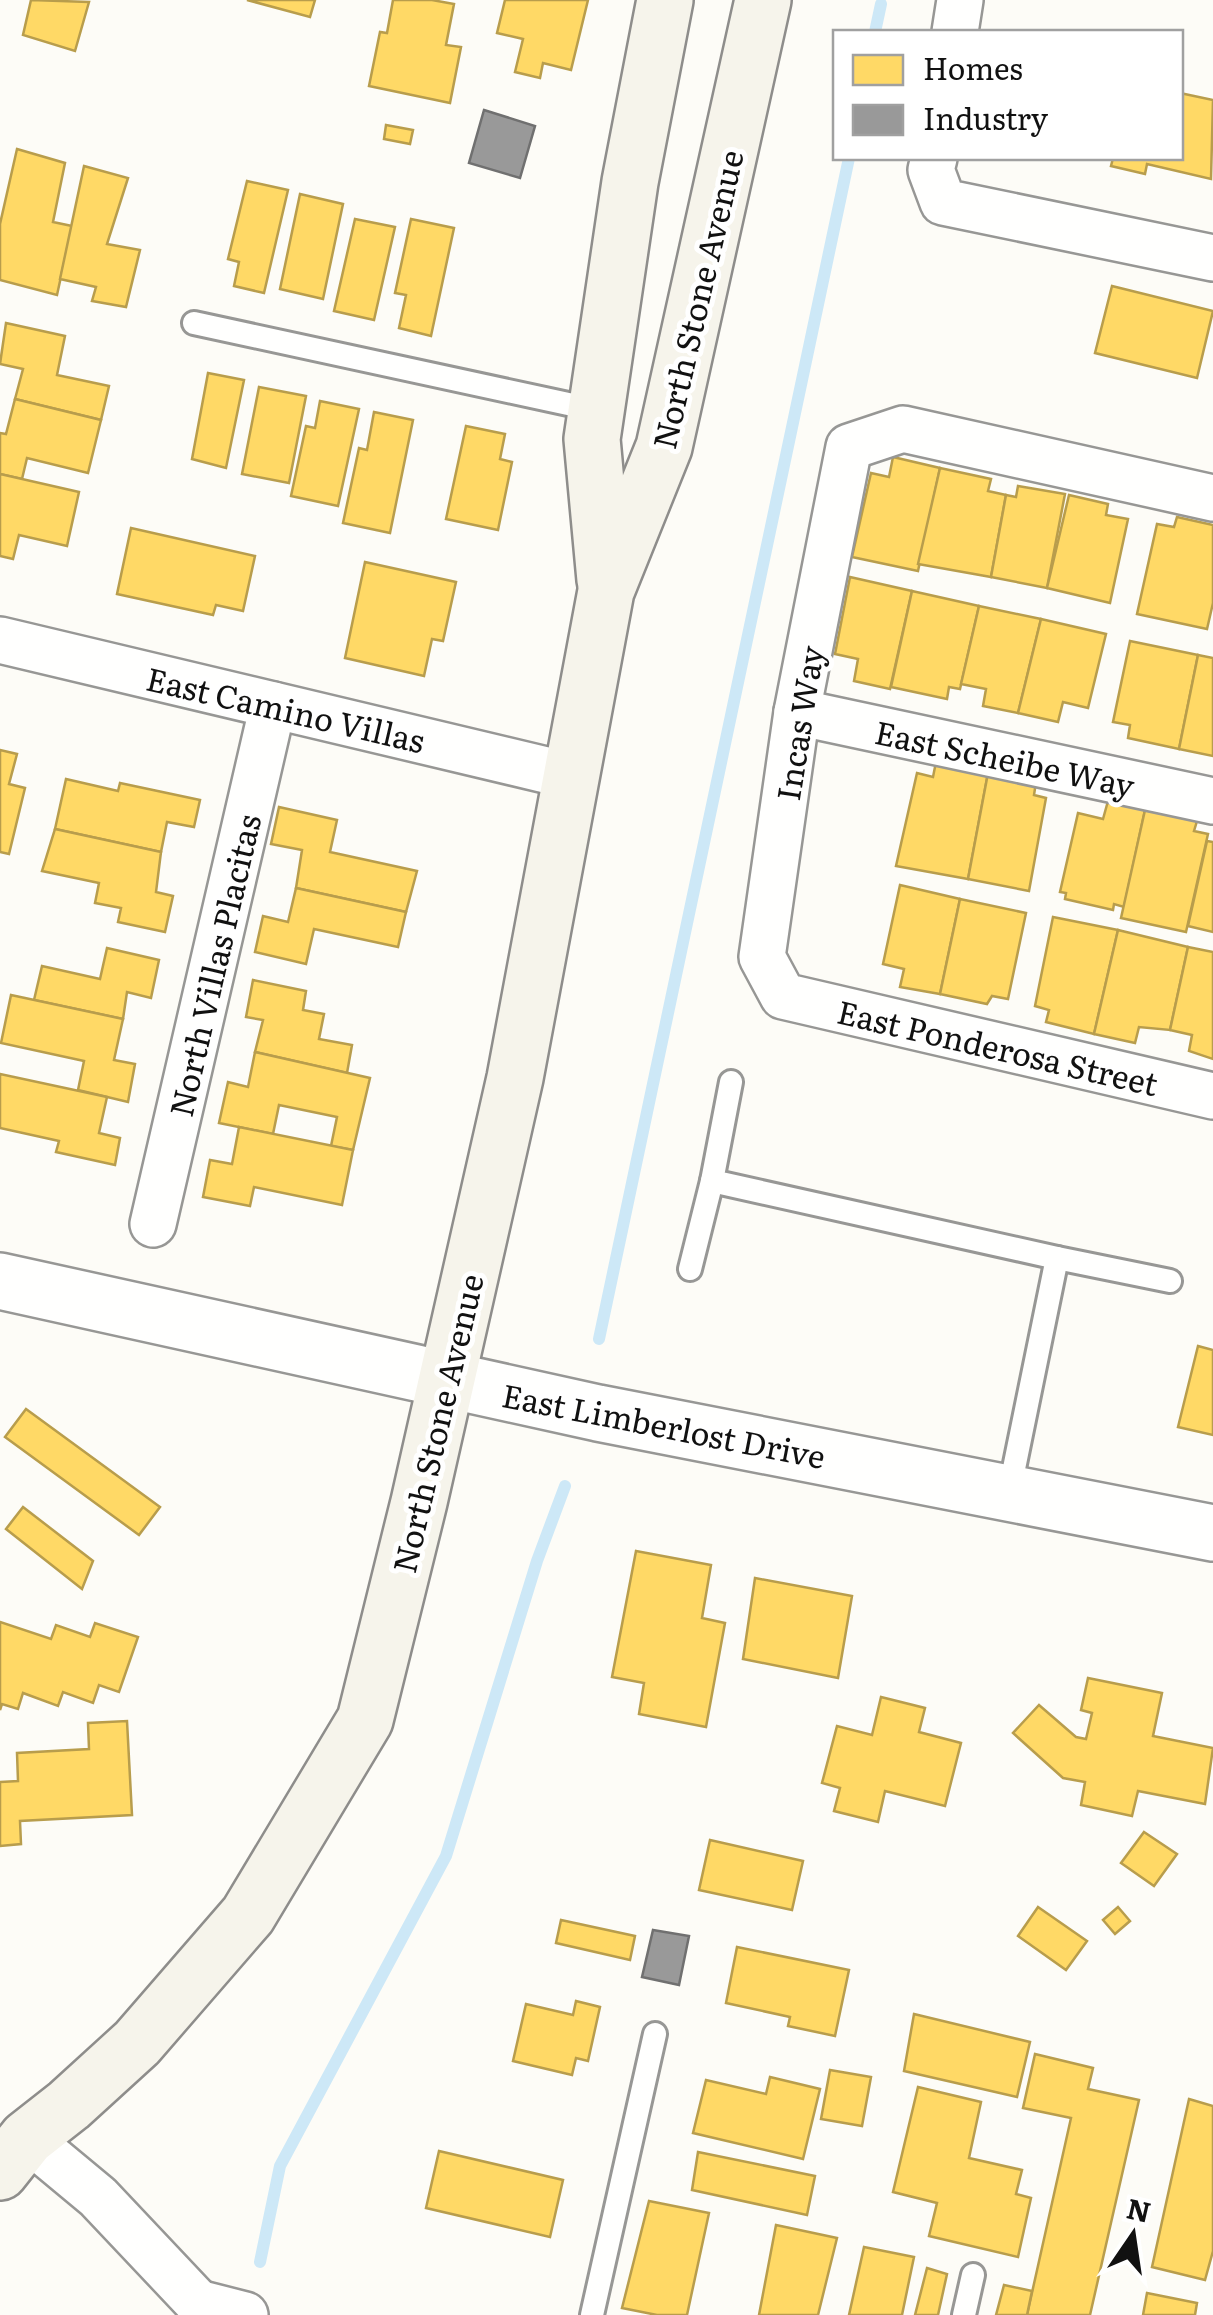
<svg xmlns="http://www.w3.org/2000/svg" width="1213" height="2315" viewBox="0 0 1213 2315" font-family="Literata,serif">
<rect width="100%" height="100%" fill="#fdfcf7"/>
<g fill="#ffd966" stroke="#b89d4c" stroke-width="2.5">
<path d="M31,0l58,2 -14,49 -52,-16z"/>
<path d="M247,0h68l-5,17z"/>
<path d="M393,0h39l22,4 -8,41 15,2 -11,56 -81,-17 11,-54 7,1z"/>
<path d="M505,0h83l-17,70 -28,-7 -3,15 -25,-6 8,-33 -26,-6z"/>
<path d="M1180,93l33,7 -2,79 -64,-15 -2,10 -34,-8 2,-8h67z"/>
<path d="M386,125l27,5 -3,14 -26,-5z"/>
<path d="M17,149l48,14 -12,59 19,4 -15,69 -57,-15v-56z"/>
<path d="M84,166l44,12 -21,66 33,6 -14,57 -34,-6 4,-14 -36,-8z"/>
<path d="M247,181l41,9 -24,103 -30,-7 5,-24 -11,-3z"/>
<path d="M300,194l43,10 -20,95 -43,-10z"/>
<path d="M355,219l40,8 -21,93 -40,-9z"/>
<path d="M411,219l43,9 -23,108 -32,-8 7,-33 -11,-2z"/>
<path d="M1112,286l101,25 -16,67 -102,-25z"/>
<path d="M6,323l59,13 -8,39 52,11 -8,34 -86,-21 8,-30 -23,-5z"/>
<path d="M208,373l36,7 -18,88 -34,-9z"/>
<path d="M259,387l47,9 -17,87 -47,-9z"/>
<path d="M15,399l86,21 -13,53 -61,-15 -5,21 -22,-5v-41l6,1z"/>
<path d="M320,401l39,8 -21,97 -47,-10 15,-70 9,2z"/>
<path d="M374,412l39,8 -23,113 -47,-10 16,-75 8,2z"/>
<path d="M466,426l39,8 -5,25 12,3 -14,68 -52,-11z"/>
<path d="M893,457l47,11 -22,103 -66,-14 19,-84 18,4z"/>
<path d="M940,468l51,11 -3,12 18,4 -15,82 -73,-13z"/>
<path d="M0,474l79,18 -12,54 -48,-11 -6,24 -13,-3z"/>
<path d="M1018,486l47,8 -18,94 -56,-11 15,-82 10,2z"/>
<path d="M1069,495l39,9 -2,11 22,4 -18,84 -63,-15z"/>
<path d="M1177,517l36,8v78l-6,26 -70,-15 20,-90 17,3z"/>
<path d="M131,528l124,28 -12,55 -27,-6 -3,10 -96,-21z"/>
<path d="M365,562l91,20 -13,59 -11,-2 -8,37 -79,-18z"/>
<path d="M850,577l62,14 -22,98 -36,-8 4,-22 -23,-5z"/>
<path d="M912,591l67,15 -19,83 -11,-2 -2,12 -56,-12z"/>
<path d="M979,606l62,13 -23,94 -35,-7 3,-17 -25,-5z"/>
<path d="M1041,619l65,15 -18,74 -25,-6 -5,20 -40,-9z"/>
<path d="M1130,641l68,14 -19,94 -51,-11 2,-13 -17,-3z"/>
<path d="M1198,655l15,3v98l-34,-7z"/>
<path d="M0,750l17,4 -8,30 16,4 -16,66 -9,-2z"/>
<path d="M936,762l52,11 -20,106 -72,-13 21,-93 16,4z"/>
<path d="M988,773l48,9 -2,13 12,3 -17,93 -61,-12z"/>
<path d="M66,779l52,12 2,-8 80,17 -6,27 -27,-5 -6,30 -106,-23z"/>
<path d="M1108,801l37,9 -21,97 -10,-3 -1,6 -48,-11 1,-6 -6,-1 18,-79 25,6z"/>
<path d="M279,807l58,13 -7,32 87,19 -11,41 -110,-24 6,-38 -31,-6z"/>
<path d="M1145,810l52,11 -3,10 14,3 -22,98 -65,-14z"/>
<path d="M55,829l106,23 -5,40 17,4 -8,36 -47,-10 3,-14 -26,-5 4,-20 -57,-12z"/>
<path d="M1207,841l6,1v90l-25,-6z"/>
<path d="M900,885l60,14 -20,95 -40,-7 4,-18 -21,-5z"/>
<path d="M296,888l110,24 -8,35 -84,-18 -8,35 -51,-12 8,-36 25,6z"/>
<path d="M960,899l66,14 -18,86 -16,-3 -5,8 -47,-10z"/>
<path d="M1053,917l65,13 -24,104 -48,-12 3,-12 -14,-4z"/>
<path d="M1118,930l70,17 -18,83 -31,-3 -4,16 -41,-9z"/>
<path d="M1188,947l25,5v107l-24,-8 3,-16 -22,-5z"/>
<path d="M107,948l52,12 -8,38 -24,-6 -4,27 -89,-19 8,-34 58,13z"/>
<path d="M253,980l53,11 -3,19 21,4 -5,25 33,6 -5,28 -92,-21 8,-32 -17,-3z"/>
<path d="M11,995l112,24 -9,41 21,4 -7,38 -50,-12 6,-29 -83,-18z"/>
<path d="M255,1052l115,26 -17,72 -22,-4 6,-29 -58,-12 -6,29 -54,-11 9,-41 20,5z"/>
<path d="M0,1074l107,23 -8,36 21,5 -5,27 -59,-13 3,-11 -59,-13z"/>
<path d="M239,1127l114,23 -11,55 -88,-18 -4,19 -47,-9 7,-37 22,4z"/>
<path d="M1198,1346l15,4v85l-35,-8z"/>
<path d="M26,1409l134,98 -21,28 -134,-98z"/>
<path d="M23,1507l70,54 -11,28 -76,-60z"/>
<path d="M636,1551l75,14 -9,53 23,5 -19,104 -67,-13 5,-31 -32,-6z"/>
<path d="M755,1578l97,18 -14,82 -95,-19z"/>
<path d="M0,1622l51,17 5,-14 34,12 5,-14 43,14 -19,55 -20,-7 -6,18 -30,-11 -5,14 -35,-13 -5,16 -16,-5 -2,6z"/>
<path d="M1088,1678l74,15 -9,43 60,12 -8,56 -67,-13 -6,25 -51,-11 4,-23 -22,-4 -50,-45 26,-28 37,32 10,2 6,-26 -11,-3z"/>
<path d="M881,1697l44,11 -6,24 42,11 -16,63 -60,-15 -7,31 -44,-11 6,-23 -18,-5 15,-57 35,9z"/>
<path d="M127,1721l5,94 -112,6 1,23 -21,2v-64l18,-1 -1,-28 72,-4 -1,-26z"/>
<path d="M1144,1832l33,22 -23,32 -33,-23z"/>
<path d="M710,1840l93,21 -11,49 -93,-20z"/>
<path d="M1038,1907l49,34 -21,29 -48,-34z"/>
<path d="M1118,1907l12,14 -15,13 -12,-14z"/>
<path d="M561,1920l74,16 -5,24 -74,-17z"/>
<path d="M737,1947l112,23 -14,66 -47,-10 2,-9 -64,-14z"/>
<path d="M576,2001l24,6 -12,54 -12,-3 -4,17 -59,-14 13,-57 47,11z"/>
<path d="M914,2014l116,28 -13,55 -113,-26z"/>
<path d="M1035,2054l58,14 -5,21 51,11 -49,215h-63l44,-197 -48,-10z"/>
<path d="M830,2070l41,7 -9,49 -41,-7z"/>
<path d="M770,2077l50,12 -17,70 -110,-26 13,-53 60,14z"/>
<path d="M918,2087l63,15 -12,56 53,12 -6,24 15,4 -13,59 -89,-21 8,-33 -44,-11z"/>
<path d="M1189,2099l24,7v145l-8,29 -53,-13z"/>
<path d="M439,2151l124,29 -13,57 -124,-29z"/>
<path d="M698,2152l117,24 -8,39 -115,-25z"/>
<path d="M649,2201l60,12 -22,102h-30l-35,-7z"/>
<path d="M776,2225l61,13 -19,77h-59z"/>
<path d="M864,2247l50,10 -12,58h-53z"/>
<path d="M927,2268l20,6 -9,41h-23z"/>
<path d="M1004,2285l28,6 -5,24h-31z"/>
<path d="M1147,2293l50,10 -2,12h-52z"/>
</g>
<g fill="#999" stroke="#707070" stroke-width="2.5">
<path d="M484,110l51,16 -15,52 -51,-15z"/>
<path d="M653,1930l36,6 -10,49 -37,-8z"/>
</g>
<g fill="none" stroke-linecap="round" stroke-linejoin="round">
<g stroke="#cde8f7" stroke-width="12">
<path d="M875,32l6,-28"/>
<path d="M599,1339l250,-1181"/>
<path d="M260,2262l20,-96 166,-310 91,-295 28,-75"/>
</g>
<g stroke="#979795" stroke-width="28">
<g id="service">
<path d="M194,323l402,87"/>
<path d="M731,1082l-19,99 345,77 -48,235"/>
<path d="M1057,1258l113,23"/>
<path d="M690,1269l22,-88"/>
<path d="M592,2315l63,-281"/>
<path d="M964,2315l9,-40"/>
</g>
</g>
<g stroke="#979795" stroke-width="50">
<g id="minor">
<path d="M955,32l5,-32"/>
<path d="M934,158l-3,12 12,32 270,56"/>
<path d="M1213,498l-310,-69 -54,18 -52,265 -35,245 21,39 430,100"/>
<path d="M0,640l571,136"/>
<path d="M797,712l416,89"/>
<path d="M153,1224l120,-519"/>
<path d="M27,2138l71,59 100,106"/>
<path d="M198,2303l47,12"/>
</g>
</g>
<g stroke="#979795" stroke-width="60">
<path id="tertiary" d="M0,1281l598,132 615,120"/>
</g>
<g stroke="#8e8d8b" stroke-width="60">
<g id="secondary">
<path d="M605,580l-13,-141 38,-257 35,-182"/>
<path d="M0,2172l27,-34 42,-33 68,-62 111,-128 117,-195 54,-218 96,-424 91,-487 58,-144 99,-447"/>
</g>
</g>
<use href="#service" stroke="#fffffe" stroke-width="22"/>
<use href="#minor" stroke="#fffffe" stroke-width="45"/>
<use href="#tertiary" stroke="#fffffe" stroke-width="55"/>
<use href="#secondary" stroke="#f6f4eb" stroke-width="55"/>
</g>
<g text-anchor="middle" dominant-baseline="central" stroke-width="10" stroke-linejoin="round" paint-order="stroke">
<g font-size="32" fill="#111" stroke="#fff">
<text transform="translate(696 299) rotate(-77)">North Stone Avenue</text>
<text transform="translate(286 708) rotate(13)">East Camino Villas</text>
<text transform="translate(798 723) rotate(-81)">Incas Way</text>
<text transform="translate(1005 757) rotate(12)">East Scheibe Way</text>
<text transform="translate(213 965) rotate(-77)">North Villas Placitas</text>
<text transform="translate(998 1046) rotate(13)">East Ponderosa Street</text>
<text transform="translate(436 1423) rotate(-77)">North Stone Avenue</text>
<text transform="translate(664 1424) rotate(11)">East Limberlost Drive</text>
</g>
</g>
<rect x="833" y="30" width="350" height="130" fill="#ffffff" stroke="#a0a0a0" stroke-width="2.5"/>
<rect x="853" y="55" width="50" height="30" fill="#ffd966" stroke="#a0a0a0" stroke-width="2.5"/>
<text x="923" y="80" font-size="30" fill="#111111">Homes</text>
<rect x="853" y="105" width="50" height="30" fill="#999999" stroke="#a0a0a0" stroke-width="2.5"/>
<text x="923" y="130" font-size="30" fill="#111111">Industry</text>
<g transform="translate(1133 2235) rotate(13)" stroke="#ffffff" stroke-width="8" paint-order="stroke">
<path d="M0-8L18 38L0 25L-18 38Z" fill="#111111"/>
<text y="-15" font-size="28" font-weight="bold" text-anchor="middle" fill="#111111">N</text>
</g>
</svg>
